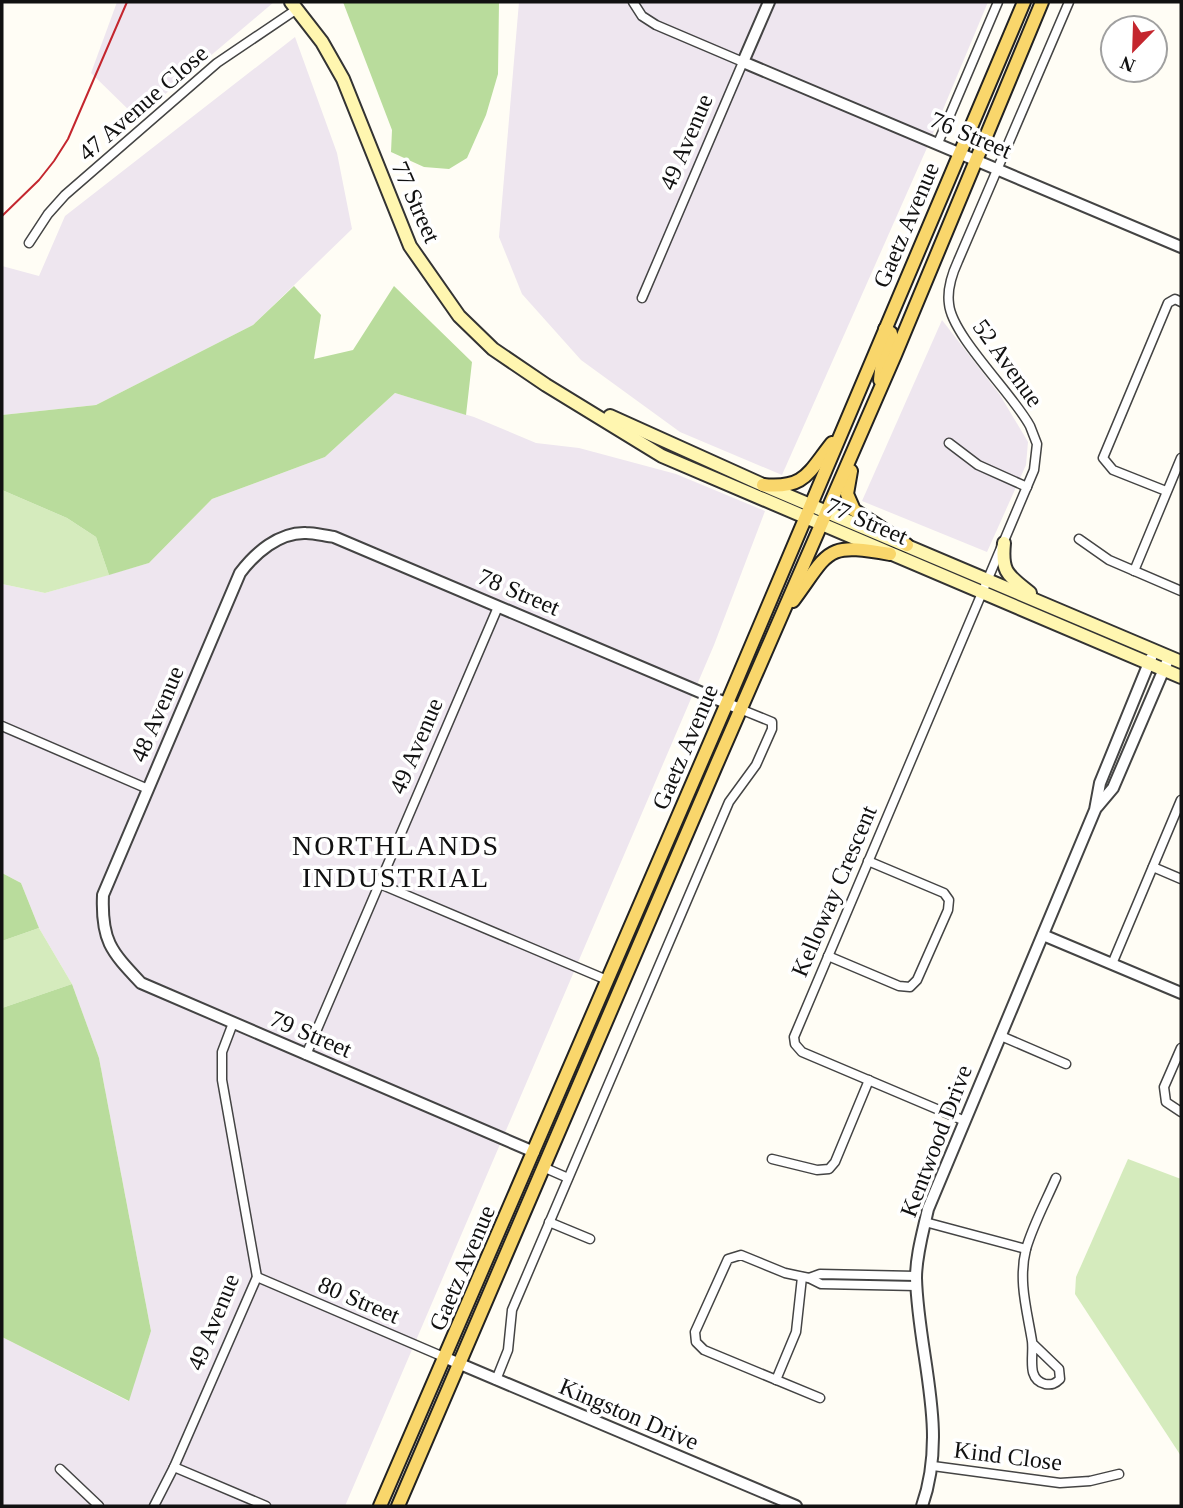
<svg xmlns="http://www.w3.org/2000/svg" width="1183" height="1508" viewBox="0 0 1183 1508" font-family="'Times New Roman',serif">
<rect width="100%" height="100%" fill="#fffdf5"/>
<g fill="#eee6ef">
<path d="M117,2h157l-137,116 -46,-45z"/>
<path d="M519,2h469l-62,148 -144,325 -102,-43 -99,-72 -59,-66 -23,-57z"/>
<path d="M295,37l42,116 15,76 -99,96 -157,80 -94,10v-149l37,10 26,-60z"/>
<path d="M942,320l58,75 28,47 -2,23 -39,87 -125,-51z"/>
<path d="M395,393l79,24 62,26 43,5 97,26 89,37 -51,134 -369,861h-343v-169l126,64 23,-70 -52,-273 -27,-74 -33,-56 -18,-45 -19,-10v-289l43,9 104,-30 63,-64 113,-42z"/>
</g>
<g fill="#d5ebbd">
<path d="M2,490l65,28 29,19 13,38 -64,18 -43,-9z"/>
<path d="M39,928l33,56 -70,24v-67z"/>
<path d="M1128,1159l53,20v277l-106,-162 1,-17z"/>
</g>
<g fill="#b9dc9c">
<path d="M343,2h156l-1,72 -12,41 -19,43 -18,11 -25,-2 -33,-15 1,-22z"/>
<path d="M294,286l27,29 -7,44 39,-9 41,-64 78,76 -6,53 -71,-22 -70,64 -113,42 -63,64 -40,12 -13,-38 -29,-19 -65,-28v-75l94,-10 157,-80z"/>
<path d="M2,873l19,10 18,45 -37,13z"/>
<path d="M72,984l27,74 52,273 -22,70 -127,-64v-329z"/>
</g>
<g fill="none" stroke-linecap="round" stroke-linejoin="round">
<g stroke="#444" stroke-width="11">
<g id="minor">
<path d="M633,2l9,14 14,9 87,37 -101,236"/>
<path d="M938,143l60,-141"/>
<path d="M29,243l19,-29 17,-19 152,-132 80,-54"/>
<path d="M949,443l29,22 49,22"/>
<path d="M1166,491l-53,-21 -10,-12 65,-155 7,-4 6,3"/>
<path d="M1079,539l30,21 72,31"/>
<path d="M1134,571l47,-113"/>
<path d="M2,726l146,63"/>
<path d="M1153,867l28,12"/>
<path d="M380,884l227,96"/>
<path d="M828,956l71,30 11,1 7,-7 31,-70 1,-10 -5,-7 -76,-32"/>
<path d="M1112,964l69,-164"/>
<path d="M1001,1036l65,28"/>
<path d="M1181,1048l-17,39 2,15 15,10"/>
<path d="M306,1055l192,-448"/>
<path d="M965,1121l-163,-69 -7,-8 -1,-7 240,-567 3,-26 -7,-18c-17,-32 -78,-90 -81,-122 -2,-14 3,-30 9,-43l111,-259"/>
<path d="M772,1159l45,11 12,-1 6,-7 34,-82"/>
<path d="M543,1167l25,11"/>
<path d="M549,1222l41,17"/>
<path d="M925,1222l101,27"/>
<path d="M257,1277l189,81"/>
<path d="M809,1278l11,-4 96,2"/>
<path d="M1033,1344l26,25 1,10c-5,5 -8,6 -15,5 -19,-5 -11,-27 -13,-43 -5,-31 -14,-60 -6,-92 7,-24 20,-48 30,-71"/>
<path d="M496,1380l12,-30 4,-40 217,-508 27,-37 16,-36v-7l-32,-13"/>
<path d="M776,1380l20,-48 6,-55"/>
<path d="M820,1398l-116,-48 -8,-8 -1,-10 33,-73 13,-4 44,18 24,5 12,6 96,2"/>
<path d="M933,1466l127,17 30,-2 29,-7"/>
<path d="M174,1467l92,39"/>
<path d="M60,1469l39,37"/>
<path d="M154,1506l20,-39 83,-190 -35,-197v-28l11,-29"/>
</g>
</g>
<g stroke="#444" stroke-width="14">
<g id="tertiary">
<path d="M769,2l-26,60 438,185"/>
<path d="M1097,807l16,-19 54,-126"/>
<path d="M1043,935l138,58"/>
<path d="M534,1152l-393,-169c-30,-32 -40,-42 -38,-88l137,-322c15,-20 39,-41 66,-40 9,0 19,3 28,4l406,172"/>
<path d="M446,1358l350,148"/>
<path d="M922,1506c27,-76 -4,-151 -6,-228 0,-23 7,-46 12,-69l167,-399 5,-27 51,-125"/>
</g>
</g>
<g stroke="#333" stroke-width="16">
<g id="secondary">
<path d="M291,2l31,40 21,37 67,167 49,70 34,33 53,36 116,71 519,221"/>
<path d="M610,416l153,69 418,177"/>
<path d="M1004,543c-3,30 4,32 26,50"/>
</g>
</g>
<g stroke="#222" stroke-width="16">
<g id="primary">
<path d="M880,380l2,-19 9,-22v-6l-6,-4"/>
<path d="M851,471l-4,23 7,16 53,35"/>
<path d="M763,485c42,4 45,-12 69,-42"/>
<path d="M793,601c37,-50 31,-59 97,-47"/>
<path d="M380,1506l347,-803 297,-701"/>
<path d="M398,1506l317,-738 180,-413 147,-353"/>
</g>
</g>
<use href="#minor" stroke="#fff" stroke-width="8"/>
<use href="#tertiary" stroke="#fff" stroke-width="10"/>
<use href="#secondary" stroke="#fff6b0" stroke-width="12"/>
<use href="#primary" stroke="#f9d66b" stroke-width="12"/>
<path stroke="#c4262e" stroke-width="2" d="M2,216l37,-36 15,-19 14,-22 59,-137"/>
</g>
<g text-anchor="middle" dominant-baseline="central" stroke-width="7" stroke-linejoin="round" paint-order="stroke">
<g font-size="24" fill="#111" stroke="#fff">
<text transform="translate(143 103) rotate(-41)">47 Avenue Close</text>
<text transform="translate(971 135) rotate(23)">76 Street</text>
<text transform="translate(686 142) rotate(-67)">49 Avenue</text>
<text transform="translate(416 202) rotate(66)">77 Street</text>
<text transform="translate(906 225) rotate(-67)">Gaetz Avenue</text>
<text transform="translate(1008 363) rotate(54)">52 Avenue</text>
<text transform="translate(867 521) rotate(23)">77 Street</text>
<text transform="translate(519 592) rotate(23)">78 Street</text>
<text transform="translate(157 714) rotate(-67)">48 Avenue</text>
<text transform="translate(416 746) rotate(-67)">49 Avenue</text>
<text transform="translate(685 747) rotate(-67)">Gaetz Avenue</text>
<text transform="translate(834 891) rotate(-67)">Kelloway Crescent</text>
<text transform="translate(311 1034) rotate(23)">79 Street</text>
<text transform="translate(936 1141) rotate(-69)">Kentwood Drive</text>
<text transform="translate(462 1268) rotate(-67)">Gaetz Avenue</text>
<text transform="translate(359 1300) rotate(23)">80 Street</text>
<text transform="translate(213 1322) rotate(-68)">49 Avenue</text>
<text transform="translate(629 1414) rotate(23)">Kingston Drive</text>
<text transform="translate(1008 1456) rotate(7)">Kind Close</text>
</g>
<g font-size="28" letter-spacing="2" fill="#111" stroke="#fff">
<text x="396" y="845">NORTHLANDS<tspan x="396" dy="32">INDUSTRIAL</tspan></text>
</g>
</g>
<rect width="1183" height="1508" fill="none" stroke="#111111" stroke-width="7"/>
<g transform="translate(1134 49) rotate(203)"><circle r="33" fill="#ffffff" stroke="#a0a0a0" stroke-width="2"/>
<path d="M0-5L12 26L0 18L-12 26Z" fill="#c4262e"/>
<text y="-10" font-size="19" font-weight="bold" text-anchor="middle" fill="#111111">N</text>
</g>
</svg>
